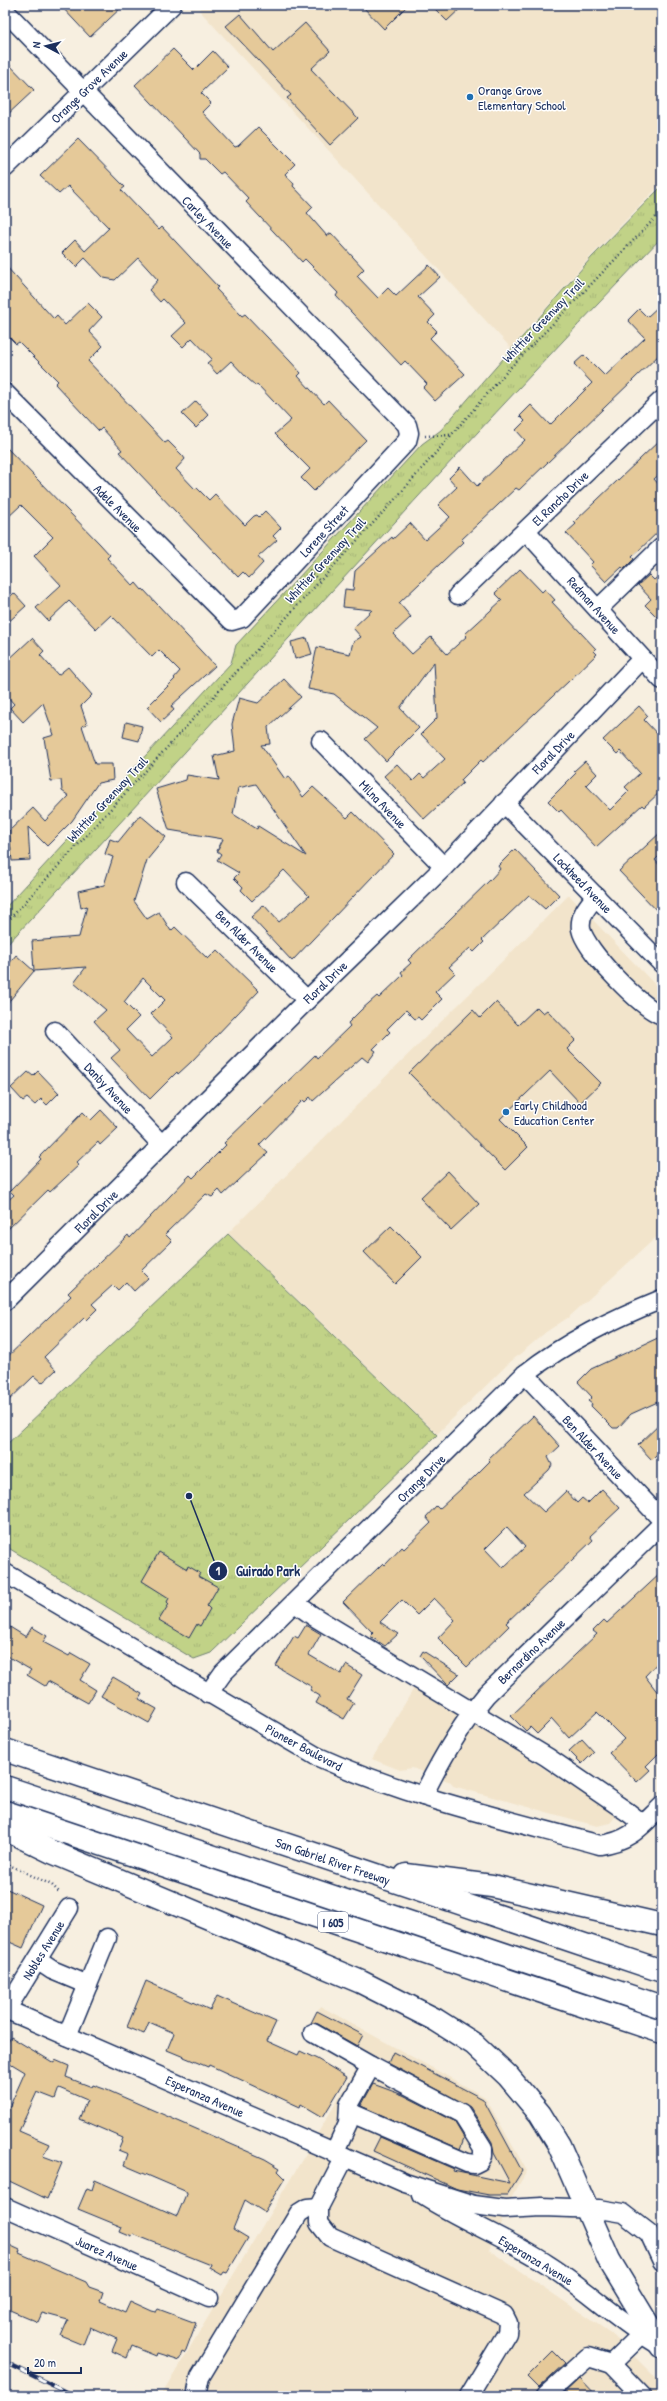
<svg xmlns="http://www.w3.org/2000/svg" width="667" height="2401" viewBox="0 0 667 2401" font-family="'Patrick Hand',sans-serif">
<defs>
<pattern id="park-tufts" width="24" height="20" patternUnits="userSpaceOnUse"><rect width="24" height="20" fill="#c1d287"/><path d="M3 7l-1-3M5 7V3M7 7l1-3M15 17l-1-3M17 17v-4M19 17l1-3" fill="none" stroke="#a5b577"/></pattern>
</defs>
<rect width="100%" height="100%" fill="#f7efe0"/>
<filter id="ink" filterUnits="userSpaceOnUse"><feTurbulence type="fractalNoise" baseFrequency=".025" numOctaves="2"/><feDisplacementMap in="SourceGraphic" scale="8" xChannelSelector="R" yChannelSelector="G"/><feConvolveMatrix kernelMatrix="1 2 1 2 8 2 1 2 1" color-interpolation-filters="sRGB"/></filter>
<g filter="url(#ink)">
<g fill="#f2e4cb">
<path d="M204,5h458v178l-71,73 -80,92 -312,-338z"/>
<path d="M569,895l93,97v240l-93,85 -23,15 -38,32 -71,70 -209,-201z"/>
<path d="M414,1688l32,16 170,112 -6,7 -13,3 -144,-40 -2,-4 -39,-14 -12,2 -28,-11z"/>
<path d="M320,2006l165,91 42,74 -14,24 -24,55 123,84 50,50v12h-501l197,-330 -53,-30z"/>
</g>
<g fill="url(#park-tufts)" stroke="#6e8072">
<path d="M662,186v51c-224,232 -437,475 -657,710v-39l226,-245 5,-18 186,-201 19,-14 151,-173z"/>
<path d="M228,1234l209,201 -226,218 -17,6 -189,-113v-100z"/>
</g>
<g fill="#e5c999" stroke="#1b2f5e" fill-rule="evenodd">
<path d="M60,5h64l-34,32z"/>
<path d="M361,5h47l-24,24z"/>
<path d="M431,5h33l-17,16z"/>
<path d="M240,14l33,38 32,-29 25,28 -19,18 47,49 -28,27 -43,-47 4,-3 -65,-69z"/>
<path d="M173,49l21,21 19,-19 15,16 -27,26 10,10 -9,9 33,35 3,-1 20,-19 37,37 -10,10 9,10 -1,2 20,21 -6,6 20,23 4,-3 33,36 -7,7 21,22 10,-10 8,8 33,-31 11,12 -22,20 17,18 -7,7 9,9 -7,7 35,36 -30,27 -12,-13 4,-4 -22,-23 -4,4 -65,-69 2,-3 -22,-23 -11,-11 -3,3 -56,-60 3,-3 -26,-27 -3,2 -15,-15h-5v-5l-65,-69z"/>
<path d="M5,60l29,30 -29,27z"/>
<path d="M78,139l47,48 -4,3 38,40 3,-3 56,60 -2,2 26,27 3,-2 45,47 11,12 -3,3 26,28 4,-4 38,40 -52,51 -13,-13 9,-9 -35,-35 16,-14 -34,-36 -1,2 -9,-8 -16,-17 -14,13 -10,-11 5,-4 -20,-21 -9,9 -11,-11 14,-13 -23,-24 -3,3 -11,-12 9,-10 -20,-22 -23,22 -11,-2 -19,-20 -9,9 -14,-14 13,-13 10,11 24,-23 -41,-42 -9,8 -19,-18z"/>
<path d="M5,265l49,54 3,-3 8,9 23,-22 14,14 -13,14 14,15 -15,15 77,82 3,-2 15,15 2,3 -9,10 19,20 2,-1 12,12 6,-6 30,31 9,-9 3,-1 2,2 6,-6 16,17 -8,8 4,4 -19,17 5,6 -14,15 -6,-6 -5,5 -102,-107 -17,-18 3,-2 -20,-22 -3,3 -44,-47 3,-3 -39,-39 -3,2 -11,-11z"/>
<path d="M662,303v49l-143,138 -3,-2 -55,52 2,2 -64,61 12,14 -18,17 19,20 19,-17 16,17 20,-18 -2,-2 37,-34 -7,-7 25,-24 22,23 3,-3 10,11 -3,2 44,47 -2,2 3,3 -28,27 -86,81 -2,-2 -20,20 2,3 -39,36 -40,-43 13,-12 16,17 7,-7 4,4 21,-19 -24,-25 16,-16 -3,-56 -34,46 19,20 -33,33 -21,-22 12,-11 -43,-34 -26,-5 9,-42 33,7 3,-12 8,-5 -8,-9 19,-18 -29,-3 2,-18 8,1 2,-19 37,-34 1,2 17,-16 15,17 25,-23 -12,-12 19,-18 -8,-9 11,-11 17,19 48,-46 -9,-10 9,-9 -5,-5 11,-11 19,20 42,-42 -18,-19 10,-9 21,21 40,-38 -17,-18 11,-11 8,8z"/>
<path d="M196,401l13,14 -13,13 -14,-14z"/>
<path d="M662,438v34l-8,7 8,9v40l-30,29 2,2 -10,10 -2,-2 -16,15 -16,-17 3,-3 -27,-29 10,-9 -2,-2z"/>
<path d="M5,446l95,98 10,11 -3,3 26,28 3,-3 6,7 1,-1 72,77 -44,40 3,4 -13,12 -14,-15 28,-28 -1,-1 6,-7 -21,-21 -7,7 -41,-42 -15,14 -27,-28 -21,20 -12,-13 25,-23 -27,-29 19,-19 -32,-32 -16,15z"/>
<path d="M662,573v49l-17,-17 6,-6 -13,-14 11,-10 5,5z"/>
<path d="M14,593l12,13 -21,19v-24z"/>
<path d="M32,638l12,13 -4,4 18,20 10,-8 24,28 -11,11 6,18 -5,2 13,38h17l1,16 -15,3 -26,38 -25,25 -19,-19 2,33 -18,1 -3,-30 24,-23 12,13 24,-25 -7,-5 -1,-11 -10,1 -7,-43 10,-3 -11,-32 -20,19 -13,-14 4,-4 -9,-10v-31z"/>
<path d="M307,638l5,16 -17,5 -4,-17z"/>
<path d="M284,679l17,18 -33,30 2,17 -9,1 24,34 4,-3 14,21 10,-10 34,31 6,-6 41,42 -102,107 -41,-44 13,-12 15,17 30,-26 -25,-26 -32,31 -11,-11 2,-3 -9,-9 5,-5 -22,-13 4,-6 -4,-3 6,-12 -54,-9 -13,-41 30,-9 1,-5 32,5 -5,-24 21,-5 -3,-27 7,-26 19,5zM256,784l50,72 -48,-30 -1,3 -24,-15 5,-26z"/>
<path d="M639,706l9,10 -4,4 18,19v51l-18,17 -2,-2 -46,42 -35,-37 -2,2 -11,-11 28,-28 -2,-2 11,-10 12,13 -11,11 24,25 19,-19 -4,-4 15,-14 -20,-22 -3,3 -14,-14z"/>
<path d="M126,722l16,4 -3,15 -16,-4z"/>
<path d="M140,815l26,22 -19,23 -13,41 13,18 12,-7 12,19 4,-4 33,32 9,-9 42,41 -68,71 -13,12 -1,-2 -27,27 -39,-41 9,-8 -26,-29 12,-11 -32,-27 12,-16 -52,4 -29,35v-37l11,-14 18,16 -2,-30 47,-4 8,-31 -6,2 -3,-17 26,-6 9,-28 -8,-3 5,-15 8,3zM143,978l22,22 -14,14 22,23 -21,20 -26,-27 13,-13 -15,-15z"/>
<path d="M662,831v22l-7,7 7,8v48l-43,-45z"/>
<path d="M515,849l44,46 -14,14 -16,-14 -47,45 2,2 -10,10 -4,-4 -21,19 6,6 -20,19 7,7 -21,21 -3,-3 -3,2 -9,-9 -19,19 3,3 -17,17 3,2 -8,11 -6,-5 -49,44 -3,-4 -5,5 -2,-2 -44,45 9,8 -45,42 -4,-5 -7,7 -6,-3 -41,40 7,7 -31,30 7,7 -14,13 -8,-9 -8,8 -5,-5 -21,19 5,5 -11,11 -2,-2 -40,39 12,13 -14,13 -8,-7 -29,28v-45l66,-63 -3,-3 60,-58 2,3 60,-63 3,3 33,-33 -2,-2 91,-88 2,3 33,-32 -2,-3 13,-13 16,-14 2,2 24,-23 -2,-3 10,-9 -3,-3 83,-81 9,-10 -2,-3z"/>
<path d="M496,1002l22,23 19,-18 6,6 4,-3 29,30 -9,9 34,34 -21,20 -30,-32 -50,48 28,28 -23,23 -96,-97 64,-63 7,8z"/>
<path d="M38,1071l21,22 -12,12 -6,-6 -6,6 -8,-7 -4,3 -12,-13 17,-16 5,4z"/>
<path d="M101,1110l17,18 -18,17 -2,-3 -22,21 3,2 -29,27 -2,-2 -43,42v-29l9,-8 -4,-4 31,-32 -2,-2 44,-45 8,8z"/>
<path d="M448,1171l31,33 -28,26 -31,-32z"/>
<path d="M391,1226l31,31 -27,27 -31,-32z"/>
<path d="M662,1336v64l-31,14 -13,14h-5l-22,-22 1,-2 -4,-3 4,-4 -14,-15 13,-13z"/>
<path d="M533,1416l27,30 -12,11 4,8 -3,5 -25,23 20,19 22,-21 11,12 5,-5 6,5 14,-14 18,19 -30,28 3,4 -87,83 3,3 -42,41 -29,-29 17,-18 -21,-22 -17,17 -15,-15 -22,22 18,12 -13,12 -15,-10 3,-3 -30,-31 37,-36 3,-3 2,2 17,-18 2,2 27,-26 -5,-6 10,-11 3,3 34,-31 17,-17 -2,-2zM507,1527l18,20 -22,21 -18,-19z"/>
<path d="M662,1422v28l-10,10 -14,-15z"/>
<path d="M159,1552l28,17 1,-3 12,7 -2,3 20,11 -11,19 3,3 -10,17 -3,-2 -8,14 -30,-18 10,-16 -2,-2 2,-4 -27,-17z"/>
<path d="M662,1572v86l-17,18 17,22v52l-16,16 4,4 -13,12 -28,-29 15,-14 -27,-27 -28,26 -17,-19 -15,15 -7,-7 -4,4 -15,-15 86,-82 -4,-3 11,-11 3,3z"/>
<path d="M5,1624l21,13 6,-10 15,9 -4,6 26,14 2,-3 19,11 -10,16 16,10 -8,13 -40,-22 -3,5 -18,-11 4,-5 -26,-15z"/>
<path d="M306,1625l15,9 -12,21 32,19 5,-9 16,10 -15,24 7,4 -10,16 -28,-16 4,-7 -10,-6 2,-3 -36,-21 18,-30 4,2z"/>
<path d="M423,1651l36,23 -11,11 -28,-29z"/>
<path d="M113,1677l29,17 -3,5 18,10 -8,14 -48,-27z"/>
<path d="M582,1739l12,13 -12,12 -13,-13z"/>
<path d="M5,1888l37,17 -19,43 -18,-8z"/>
<path d="M146,1981l64,29 7,-14 59,26 -9,19 31,14 2,-4 17,8 30,18 -24,40 -22,-13 -1,3 -91,-42 -1,2 -41,-17 7,-17 -25,-11 -5,12 -17,-7z"/>
<path d="M317,2011l46,24 -6,11 -39,-22 -7,-1z"/>
<path d="M11,2037l43,26 1,-3 14,6 -3,11 26,10 1,-2 14,5 158,69 15,9 -2,3 7,7 -21,34 -19,-12 -12,29 15,9 -21,35 -3,-1 -2,3 -12,-7 1,-3 -78,-31 -1,3 -12,-5 2,-5 -44,-18 9,-21 5,2 3,-10 82,36 10,-24 -63,-27 4,-11 -10,-4 5,-12 -44,-19 8,-19 -28,-12 -4,11 -18,-7 -18,39 30,13 -6,12 19,7 -15,36 -42,-20v-62l20,-45 -20,-12v-13z"/>
<path d="M393,2052l90,47 39,72 -15,24h-18l-32,-6 -84,-38 7,-14 74,32 -1,2 57,12 -16,-30 -2,-11 -22,-35 -82,-44z"/>
<path d="M373,2084l30,11 51,26 10,17 -4,11 -99,-43z"/>
<path d="M5,2243l15,7 -1,3 67,29 3,5 14,5 -3,9 25,11 5,-11 22,10 4,1 2,-3 38,14 -10,27 -2,3 -2,-1 -3,8 -22,-7 -1,3 -24,-10 -5,12 -15,-7 5,-12 -27,-12 -7,18 -22,-9 7,-16 -26,-7 -4,9 -33,-14z"/>
<path d="M553,2351l12,12 -27,25 -11,-11z"/>
<path d="M580,2378l17,18h-36z"/>
</g>
<g fill="none" stroke-linecap="round" stroke-linejoin="round">
<g stroke="#1b2f5e" stroke-width="21">
<g id="minor">
<path d="M5,11l402,414 2,8 -2,8 -165,177 -10,3 -227,-228"/>
<path d="M5,168l167,-163"/>
<path d="M526,531l136,149"/>
<path d="M458,595l204,-195"/>
<path d="M598,609l64,-62"/>
<path d="M321,741l123,126"/>
<path d="M504,803l158,161"/>
<path d="M186,882l121,118"/>
<path d="M596,896c-8,10 -17,19 -15,33 4,21 61,80 81,86"/>
<path d="M55,1031l107,114"/>
<path d="M5,1301l302,-301 137,-133 198,-208"/>
<path d="M525,1374l137,146"/>
<path d="M5,1573l311,183c91,41 189,63 284,89 31,-4 41,-19 62,-39"/>
<path d="M295,1603l18,13 234,141 82,56 14,11"/>
<path d="M208,1694l15,-21 302,-299c42,-33 88,-55 137,-75"/>
<path d="M423,1796c17,-35 38,-71 63,-101l176,-171"/>
<path d="M37,1960l15,10 36,15"/>
<path d="M5,2009l400,174 69,22 30,4 38,-2 57,2 24,4 26,20 13,28"/>
<path d="M5,2012l64,-104"/>
<path d="M313,2033l58,33 -22,39 -1,18 -14,30"/>
<path d="M67,2036l40,-98"/>
<path d="M349,2112l118,51 7,1 6,-3 3,-5v-8l-22,-35 -90,-47"/>
<path d="M345,2157l-26,50v16l11,14 174,78 4,8 -1,10 -38,63"/>
<path d="M422,2195c40,26 85,43 125,69 40,25 73,59 114,82"/>
<path d="M5,2207l204,91"/>
<path d="M641,2335l-30,29 31,32"/>
<path d="M196,2396l4,-19 99,-164 8,-5 12,-1"/>
<path d="M545,2396l43,-39 23,7"/>
</g>
</g>
<g stroke="#1b2f5e" stroke-width="25">
<g id="highway">
<path d="M5,1750l657,221"/>
<path d="M5,1787l657,220"/>
<path d="M5,1812l657,220"/>
<path d="M5,1829l47,23 309,130 75,38 38,24 34,32 32,38 19,31 50,115 52,86"/>
<path d="M406,1875l86,11 170,39"/>
</g>
</g>
<g stroke="#1b2f5e" stroke-width="2.5" stroke-dasharray="1 3" stroke-linecap="butt">
<path d="M425,436l27,-1"/>
<path d="M309,571l11,10"/>
<path d="M5,924l393,-428 111,-127 153,-158"/>
<path d="M5,1863l47,22 8,8"/>
</g>
<use href="#minor" stroke="#fff" stroke-width="18"/>
<use href="#highway" stroke="#fff" stroke-width="22"/>
<g stroke="#1b2f5e" stroke-width="4.5">
<path id="rail" d="M5,2362l70,34"/>
</g>
<use href="#rail" stroke="#fff" stroke-width="3" stroke-dasharray="9" stroke-linecap="butt"/>
</g>
</g>
<g fill="#1f6fb2" stroke="#fff" stroke-width="1.5">
<circle cx="470" cy="97" r="4"/>
<circle cx="506" cy="1112" r="4"/>
</g>
<g text-anchor="middle" dominant-baseline="central" stroke-width="3" stroke-linejoin="round" paint-order="stroke">
<rect fill="#fff" stroke="#5f6d8e" stroke-width="1" x="318" y="1912" width="30" height="20" rx="3"/>
<g font-size="12" font-weight="bold" fill="#1b2f5e">
<text x="333" y="1922">I 605</text>
</g>
<g font-size="13" fill="#1b2f5e" stroke="#fff">
<text transform="translate(89 86) rotate(-44)">Orange Grove Avenue</text>
<text transform="translate(208 222) rotate(46)">Carley Avenue</text>
<text transform="translate(543 320) rotate(-46)">Whittier Greenway Trail</text>
<text transform="translate(560 498) rotate(-44)">El Rancho Drive</text>
<text transform="translate(118 508) rotate(45)">Adele Avenue</text>
<text transform="translate(324 531) rotate(-47)">Lorene Street</text>
<text transform="translate(325 560) rotate(-47)">Whittier Greenway Trail</text>
<text transform="translate(594 605) rotate(48)">Redman Avenue</text>
<text transform="translate(553 752) rotate(-46)">Floral Drive</text>
<text transform="translate(107 799) rotate(-47)">Whittier Greenway Trail</text>
<text transform="translate(383 804) rotate(46)">Milna Avenue</text>
<text transform="translate(583 883) rotate(46)">Lockheed Avenue</text>
<text transform="translate(247 941) rotate(45)">Ben Alder Avenue</text>
<text transform="translate(325 982) rotate(-44)">Floral Drive</text>
<text transform="translate(109 1088) rotate(47)">Danby Avenue</text>
<text transform="translate(96 1211) rotate(-45)">Floral Drive</text>
<text transform="translate(593 1447) rotate(47)">Ben Alder Avenue</text>
<text transform="translate(421 1478) rotate(-45)">Orange Drive</text>
<text transform="translate(531 1651) rotate(-44)">Bernardino Avenue</text>
<text transform="translate(304 1747) rotate(28)">Pioneer Boulevard</text>
<text transform="translate(333 1861) rotate(19)">San Gabriel River Freeway</text>
<text transform="translate(43 1950) rotate(-58)">Nobles Avenue</text>
<text transform="translate(205 2096) rotate(24)">Esperanza Avenue</text>
<text transform="translate(107 2253) rotate(24)">Juarez Avenue</text>
<text transform="translate(536 2260) rotate(31)">Esperanza Avenue</text>
</g>
<g font-size="13" fill="#1b2f5e" stroke="#fff" text-anchor="start">
<text x="478" y="90">Orange Grove<tspan x="478" dy="15">Elementary School</tspan></text>
<text x="514" y="1105">Early Childhood<tspan x="514" dy="15">Education Center</tspan></text>
</g>
</g>
<path fill="none" stroke="#1b2f5e" stroke-width="1.5" d="M189 1496L218 1571"/>
<g fill="#1b2f5e" stroke="#fff" stroke-width="1.5">
<circle cx="189" cy="1496" r="4"/>
<circle cx="218" cy="1571" r="10"/>
</g>
<g font-size="12" text-anchor="middle" font-weight="bold" fill="#fff">
<text x="218" y="1575">1</text>
</g>
<g font-size="14" text-anchor="middle" font-weight="bold" fill="#1b2f5e" stroke="#fff" stroke-width="3" stroke-linejoin="round" paint-order="stroke">
<text x="268" y="1576">Guirado Park</text>
</g>
<rect width="667" height="2401" fill="none" stroke="#fff" stroke-width="20"/>
<rect x="10" y="10" width="647" height="2381" fill="none" stroke="#1b2f5e" stroke-width="1.5" filter="url(#ink)"/>
<g transform="translate(46 46) rotate(277)" stroke="#ffffff" stroke-width="3" paint-order="stroke">
<path d="M0-3L7 15L0 10L-7 15Z" fill="#1b2f5e"/>
<text y="-6" font-size="11" font-weight="bold" text-anchor="middle" fill="#1b2f5e">N</text>
</g>
<path d="M28 2367v6h53v-6" fill="none" stroke="#1b2f5e" stroke-width="2"/>
<text x="34" y="2367" font-size="12" fill="#1b2f5e" stroke="#ffffff" stroke-width="3" paint-order="stroke">20 m</text>
</svg>
